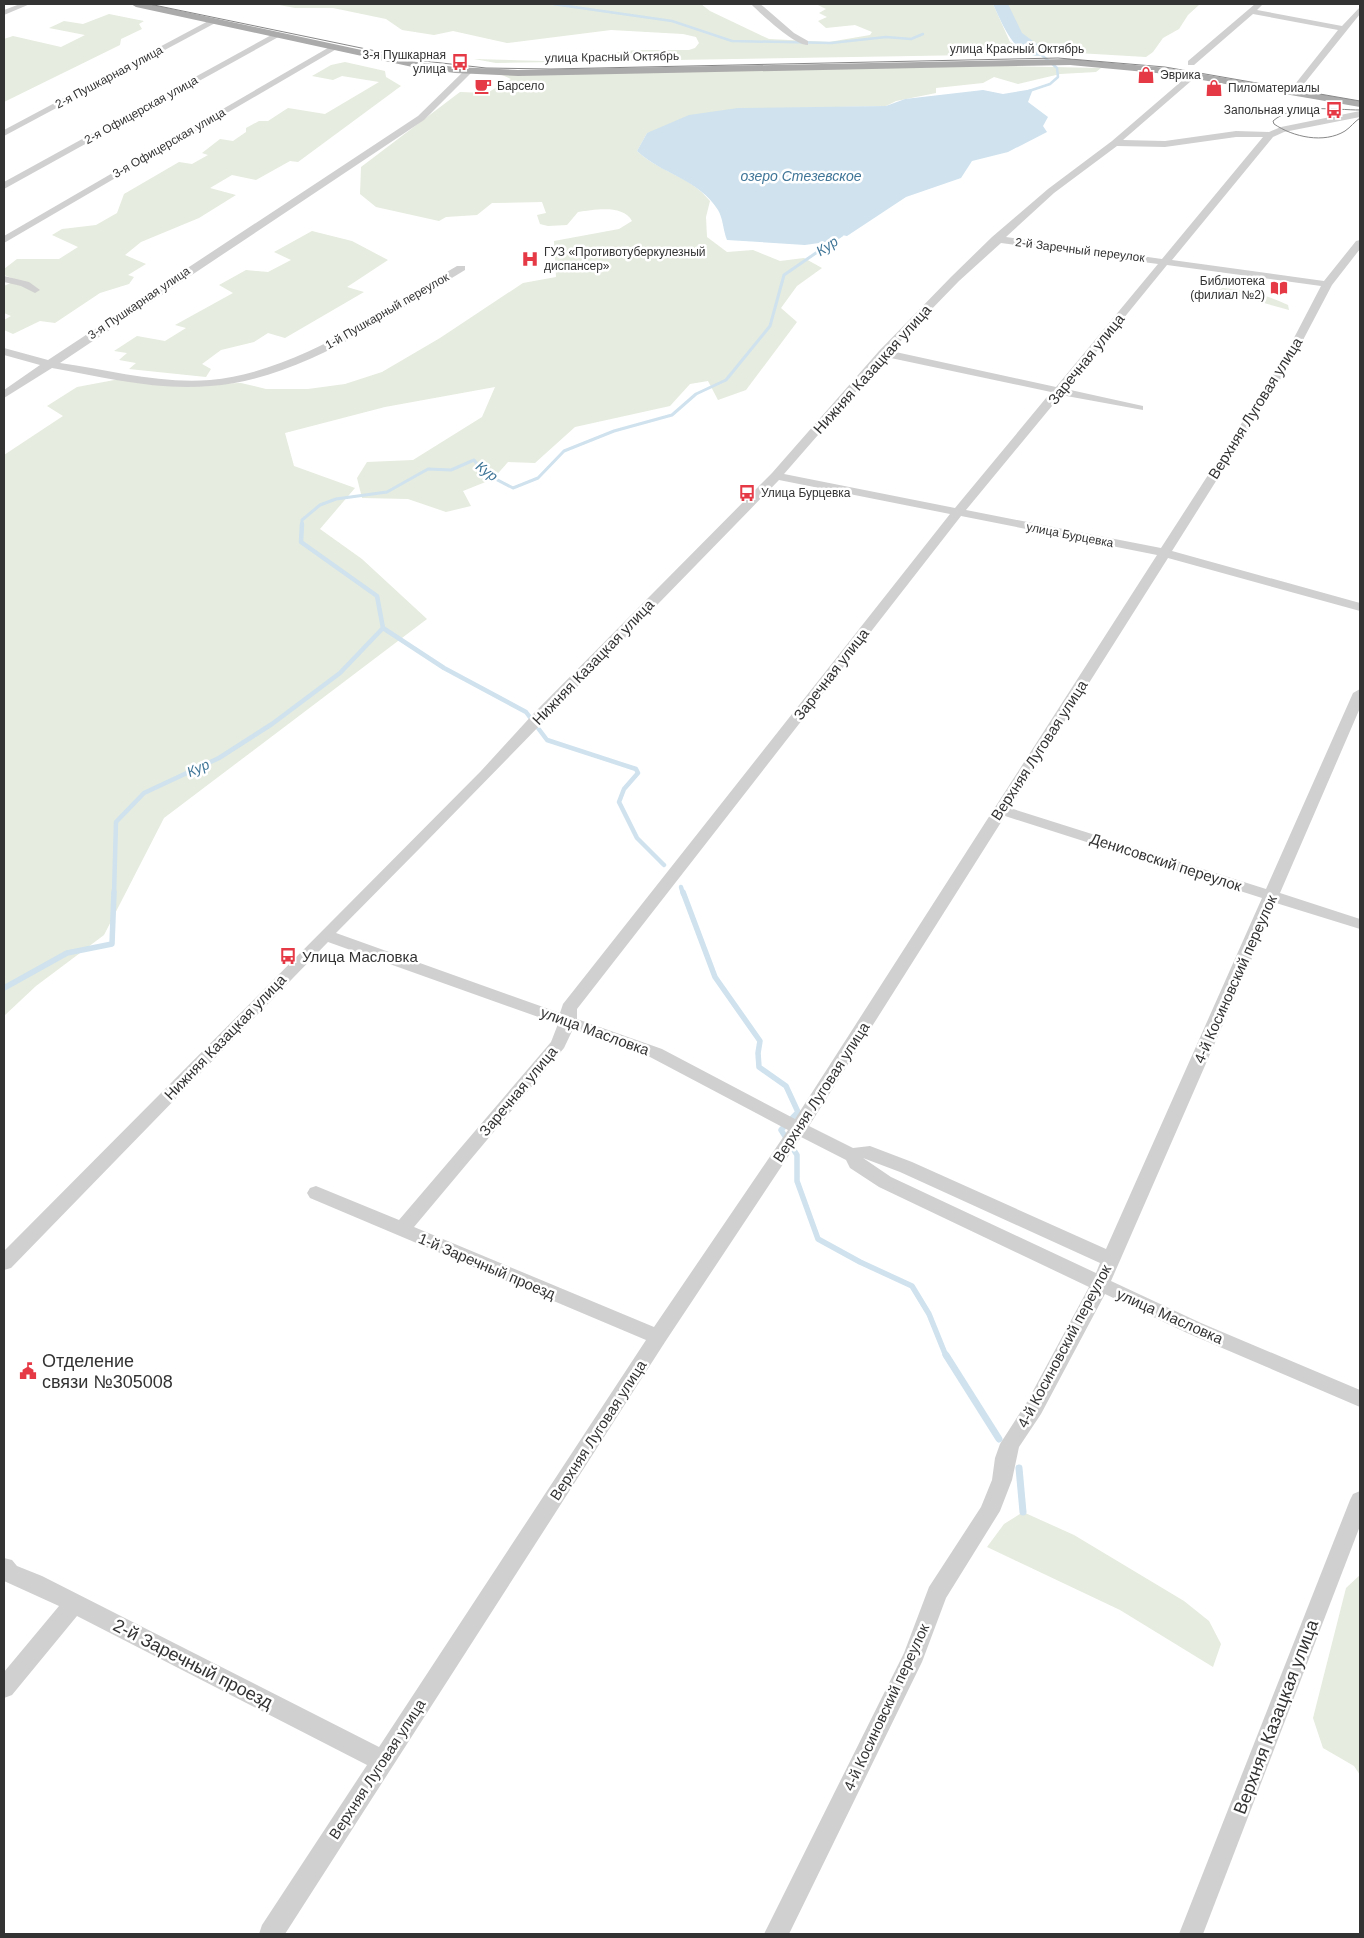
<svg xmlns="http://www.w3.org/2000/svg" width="1364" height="1938" viewBox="0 0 1364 1938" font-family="Arial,sans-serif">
<rect width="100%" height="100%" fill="#fff"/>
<g fill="#e6ecdf">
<path d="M274,4h427l9,7 59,28 60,3 41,-7 2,-3 -17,-7 -29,3 -8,-7 9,-4 -8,-4 7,-4 -10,-5h177l17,38 25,12 -539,9 -22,-4 69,2 93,-11h53l6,-2 4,-5 -3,-6 -13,-3 -72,-4 -104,13 -54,-12 -19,4 -32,-5 -16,-11 -53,-11h-38z"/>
<path d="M1006,4h194l-12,11 -9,14 -16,9 -10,14 -7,5 -103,-6 -18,-10 -5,-6z"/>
<path d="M109,14l35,7 -5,3 3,5 -21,10 -1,6 -116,57v-63l9,-3 48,11 24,-12 -36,-7 15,-7 19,3z"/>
<path d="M345,62l40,9 1,6 15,9 -103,76 -8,-1 -34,19 -24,-5 -22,13 26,7 -37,23 -58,24 -16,13 21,9 -18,11 6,2 -5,7 -29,9 -45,30 -15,-2 -27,13 -9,-4v-10l7,-4 -7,-3v-27l13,-6 -13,-5v-6l13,-10h42l19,-12 -26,-12 10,-6 34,-4 21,-12 7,-19 55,-32 13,2 16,-9 -6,-2 18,-14 13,2 13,-9v-4l13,-7h9l20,-13 37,6 54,-32 -37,-6 -9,4 -21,-4 19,-11z"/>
<path d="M1001,66l100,2 -5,4 -36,2 -42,10 -24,-7 -11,6 -47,5v5l-40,8 -10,5 -97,2 -142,25 -10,18c25,23 52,24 73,50l-4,16 1,20 20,15 26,-2 27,11 24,-3 18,10 -25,18 -16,22 16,14 -51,68 -28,10 -10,-19 -18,3 -20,22 -95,21 -40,36 -27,-1 -15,17 -30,12 8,15 -25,6 -38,-13 -46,-1 -5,-20 10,-16 46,-2 69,-43 13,-30 -110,20 -100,26 9,33 61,22 -35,41 42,30 65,60 -263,199 -60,117 -68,51 -32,30v-561l59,-39 -16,-10 30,-19 48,-9 90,6 26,-1 25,6h42l37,-5 37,-12 58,-34 83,-55 33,-6 -2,-36 65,-12 13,-8c-9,-17 -38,-11 -54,-9l-11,13 -19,1 -8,-2 -3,-9 9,-2 -4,-11 -50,1 -15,12 -31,2 -7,4 -63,-14 -16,-13 1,-27 99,-75 27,1 24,-14 -9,-4z"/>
<path d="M312,231l40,10 36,19 -41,27 17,5 -79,46 -17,-5 -14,9 -33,8 -19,14 9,5 -5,8 -77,-8 7,-6 -17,-3 8,-7 -13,-2 23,-15 28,5 21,-13 -11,-3 58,-32 -14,-8 27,-15 22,2 23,-12 -17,-8z"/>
<path d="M1223,288c23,2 44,7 65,17l1,5 -71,-20z"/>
<path d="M1023,1512l51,23 110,66 25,20 12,23 -8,23 -93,-57 -133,-63 17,-23z"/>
<path d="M1360,1575v200l-6,-9 -31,-18 -10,-30 33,-130z"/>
</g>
<g fill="#cfe2ee">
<path d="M995,4h11l14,31h-10z"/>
<path d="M1033,89l-5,13 20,15 -5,9 4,6 -39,20 -36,9 -11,17 -55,19 -59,39 -5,-1 -9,6 -28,4 -78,-5c-4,-10 -4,-22 -9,-30 -19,-31 -57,-36 -81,-59l10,-18 42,-18 49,-7 148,-2 19,-7 78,-9 20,4z"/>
</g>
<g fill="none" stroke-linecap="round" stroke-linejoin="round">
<g stroke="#cfe2ee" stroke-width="2.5">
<path d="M553,4l119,17 60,20 99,2 55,-6 25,2 12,-5"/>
<path d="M1029,91l21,-7 8,-7 -1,-9 -19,-16"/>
<path d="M842,233l1,-2"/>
</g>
<path stroke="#cfe2ee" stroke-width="3" d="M302,526v-6l18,-15 16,-6 51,-7 41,-23 23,1 23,-10 10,13 29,15 25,-10 26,-27 50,-20 58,-16 24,-21 30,-14 44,-54 14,-51 58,-40 1,-3"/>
<g stroke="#cfe2ee" stroke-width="4.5">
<path d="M383,628l61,40 82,44 21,28 89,29 2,4 -14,16 -5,13 18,36 27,27"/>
<path d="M681,887l2,7"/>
<path d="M114,894l2,-72 28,-29 75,-35 53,-34 68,-51 43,-45 -6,-32 -76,-54 1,-18"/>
</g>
<g stroke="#cfe2ee" stroke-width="5.5">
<path d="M683,892l32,85 45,64 -2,12 1,14 27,19 12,26 -17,18 16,25v26l21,58 42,23 52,24 17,28 17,42"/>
<path d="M4,988l63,-35 45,-9 2,-52"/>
</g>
<g stroke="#cfe2ee" stroke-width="7">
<path d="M946,1355l53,84"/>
<path d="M1019,1468l4,44"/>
</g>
<path fill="#cfe2ee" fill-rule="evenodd" d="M993,4h15l14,29 22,16 2,3 -2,3c-28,7 -42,-32 -51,-51z"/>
<g fill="#d0d0d0" fill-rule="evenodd">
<path d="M20,4h10l-26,11v-5z"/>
<path d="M751,4h9l4,3 30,26 14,8v4c-13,1 -47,-31 -57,-41z"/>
<path d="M1255,4l7,1 -5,5 85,16 18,-19v7l-61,76 -7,-2 46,-58 -85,-16 -59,51h-6v-4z"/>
<path d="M212,19l7,2 -215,115v-6z"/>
<path d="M275,33l7,2 -278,154v-7z"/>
<path d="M333,45l7,2 -336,196v-7z"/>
<path d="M466,69l7,2 -49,49 -364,243c49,7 100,21 150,17 88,-8 174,-71 247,-114h8v4c-78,46 -161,109 -255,116 -52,5 -107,-9 -158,-18l-48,30v-8l36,-25 -36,-10v-7l44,12 370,-244z"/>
<path d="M1191,73l7,2 -75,65 42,1 71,-10 33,1 12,-5 79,-16v6l-76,15 -11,5 -101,123 152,21 32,-40 4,-1v9l-28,36 -39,74 -121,192 188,52v8l-192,-53 -158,250 256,81 87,-196 7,-4v19l-80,185 80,26v10l-84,-26 -165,378 90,42 159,67v17l-173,-74 -82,-39 -64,120 -22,33 -7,33 -12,31 -54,87 -24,64 -133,272h-25l140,-281 25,-66 52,-80 11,-27 3,-22 5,-14 27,-42 62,-115 -210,-100 -29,-19 -4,-8 -45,-23 -136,205 -380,592h-26l3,-9 105,-160 -290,-149 -65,79 -8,3v-26l55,-66 -55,-25v-23l8,2 5,6 25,10 337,171 267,-407 -336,-142 -3,-5 3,-5 6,-2 83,34 152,-178 7,-18 -230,-82 -317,326 -7,2v-19l477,-480 53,-58 238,-240 107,-122 72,-74 41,-40 56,-48 64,-48zM1236,137h27l-101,122 -156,-22 48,-44 63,-47 48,1zM1001,243l157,21 -102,123 -165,-36 68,-70zM1167,265l154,21 -38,73 -122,189 -195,-38 95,-115 82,15v-4l-77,-17zM886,357l165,35 -96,116 -171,-34zM779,480l171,34 -387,490 -3,9 -224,-80c149,-150 295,-302 443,-453zM961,516l196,39 -362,564 -133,-70 -85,-30v-10zM1005,816l257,82 -156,351 -194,-87 -42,-16 -17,2 -44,-22zM573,1029l77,28 138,73 -134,197 -240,-100 150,-179zM863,1158l37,14 200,91 -4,10 -205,-96z"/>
<path d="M4,276l25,6 11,8 -5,3 -14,-7 -17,-4z"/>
<path d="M1360,1491v35l-157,408h-24l171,-434 3,-6z"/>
</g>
<path fill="#ababab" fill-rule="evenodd" d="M131,4h18l268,58 38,5 63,3 552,-11 97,9 193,33v6l-193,-33 -97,-9 -552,11 -63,-3 -38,-5 -281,-61z"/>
<g stroke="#888" stroke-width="1">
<path d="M149,4l275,57 62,7 65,1 507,-11 107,9 195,34"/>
<path d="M1360,110c-25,0 -67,-7 -87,11l1,3c19,13 50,20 71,7 6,-4 9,-9 15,-13"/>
</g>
</g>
<defs>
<g id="bus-bare" transform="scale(1.35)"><path d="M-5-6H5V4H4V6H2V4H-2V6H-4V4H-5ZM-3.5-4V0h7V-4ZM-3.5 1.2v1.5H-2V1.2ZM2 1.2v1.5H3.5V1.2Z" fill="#e63946" stroke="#fff" stroke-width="2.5" paint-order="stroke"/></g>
<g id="shop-bare" transform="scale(1.35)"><path d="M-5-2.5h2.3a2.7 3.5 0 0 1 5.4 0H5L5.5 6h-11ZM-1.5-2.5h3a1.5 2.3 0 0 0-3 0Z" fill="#e63946" stroke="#fff" stroke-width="2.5" paint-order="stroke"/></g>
<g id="cafe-bare" transform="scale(1.35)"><path d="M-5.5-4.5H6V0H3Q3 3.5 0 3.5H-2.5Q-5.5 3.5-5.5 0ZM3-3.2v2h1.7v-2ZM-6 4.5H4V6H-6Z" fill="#e63946" stroke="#fff" stroke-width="2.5" paint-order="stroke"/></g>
<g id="hospital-bare" transform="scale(1.35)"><path d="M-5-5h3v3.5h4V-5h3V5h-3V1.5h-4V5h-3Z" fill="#e63946" stroke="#fff" stroke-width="2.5" paint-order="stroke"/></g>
<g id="library-bare" transform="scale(1.35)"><path d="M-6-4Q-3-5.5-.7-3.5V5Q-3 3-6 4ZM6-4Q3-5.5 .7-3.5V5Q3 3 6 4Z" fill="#e63946" stroke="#fff" stroke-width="2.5" paint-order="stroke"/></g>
<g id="civic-bare" transform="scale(1.35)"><path d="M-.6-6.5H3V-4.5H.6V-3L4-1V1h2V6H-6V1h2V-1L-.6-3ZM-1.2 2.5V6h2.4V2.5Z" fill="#e63946" stroke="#fff" stroke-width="2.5" paint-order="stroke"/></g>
</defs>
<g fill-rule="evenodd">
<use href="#bus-bare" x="460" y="62"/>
<use href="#shop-bare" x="1146" y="75"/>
<use href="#cafe-bare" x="483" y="86"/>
<use href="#shop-bare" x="1214" y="88"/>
<use href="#bus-bare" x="1334" y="110"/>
<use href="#hospital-bare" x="530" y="259"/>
<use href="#library-bare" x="1279" y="288"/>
<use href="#bus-bare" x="747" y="493"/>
<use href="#bus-bare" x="288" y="956"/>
<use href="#civic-bare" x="28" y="1371"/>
</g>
<g text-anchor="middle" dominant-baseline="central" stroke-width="5" stroke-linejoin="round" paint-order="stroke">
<g font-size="12" fill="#333" stroke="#fff">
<text x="1017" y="49">улица Красный Октябрь</text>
<text transform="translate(612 57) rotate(-1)">улица Красный Октябрь</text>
<text transform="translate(109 77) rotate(-28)">2-я Пушкарная улица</text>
<text transform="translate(141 110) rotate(-29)">2-я Офицерская улица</text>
<text transform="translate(169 143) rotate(-30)">3-я Офицерская улица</text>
<text transform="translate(1080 250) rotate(7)">2-й Заречный переулок</text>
<text transform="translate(139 303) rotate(-34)">3-я Пушкарная улица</text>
<text transform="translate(387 311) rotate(-30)">1-й Пушкарный переулок</text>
<text transform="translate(1070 535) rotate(11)">улица Бурцевка</text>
</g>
<g font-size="12" fill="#333" stroke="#fff" text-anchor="start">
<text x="446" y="55" text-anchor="end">3-я Пушкарная<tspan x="446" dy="14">улица</tspan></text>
<text x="1160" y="75">Эврика</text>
<text x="497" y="86">Барсело</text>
<text x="1228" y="88">Пиломатериалы</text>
<text x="1320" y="110" text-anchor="end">Запольная улица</text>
<text x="544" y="252">ГУЗ «Противотуберкулезный<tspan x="544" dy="14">диспансер»</tspan></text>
<text x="1265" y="281" text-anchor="end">Библиотека<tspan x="1265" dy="14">(филиал №2)</tspan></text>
<text x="761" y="493">Улица Бурцевка</text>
</g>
<g font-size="14" font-style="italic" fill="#3f7597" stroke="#fff">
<text x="801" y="176">озеро Стезевское</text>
<text transform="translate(827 246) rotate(-34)">Кур</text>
<text transform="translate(487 471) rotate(36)">Кур</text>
<text transform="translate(198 768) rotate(-25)">Кур</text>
</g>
<g font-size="15" fill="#333" stroke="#fff">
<text transform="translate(1086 359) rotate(-51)">Заречная улица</text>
<text transform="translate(872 369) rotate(-48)">Нижняя Казацкая улица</text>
<text transform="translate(1255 408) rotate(-58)">Верхняя Луговая улица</text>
<text transform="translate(593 662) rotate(-46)">Нижняя Казацкая улица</text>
<text transform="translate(831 674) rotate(-52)">Заречная улица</text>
<text transform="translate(1039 750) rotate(-57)">Верхняя Луговая улица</text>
<text transform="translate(1166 862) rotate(18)">Денисовский переулок</text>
<text transform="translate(1235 979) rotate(-66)">4-й Косиновский переулок</text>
<text transform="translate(595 1031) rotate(20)">улица Масловка</text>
<text transform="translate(225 1037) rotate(-46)">Нижняя Казацкая улица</text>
<text transform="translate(518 1091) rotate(-50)">Заречная улица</text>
<text transform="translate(821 1092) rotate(-57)">Верхняя Луговая улица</text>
<text transform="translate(487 1266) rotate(23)">1-й Заречный проезд</text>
<text transform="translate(1170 1316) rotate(24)">улица Масловка</text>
<text transform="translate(1064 1346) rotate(-62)">4-й Косиновский переулок</text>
<text transform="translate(598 1430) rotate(-57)">Верхняя Луговая улица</text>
<text transform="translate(886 1707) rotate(-65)">4-й Косиновский переулок</text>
<text transform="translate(377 1769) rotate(-57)">Верхняя Луговая улица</text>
</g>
<g font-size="15" fill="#333" stroke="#fff" text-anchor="start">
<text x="302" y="956">Улица Масловка</text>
</g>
<g font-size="18" fill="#333" stroke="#fff" text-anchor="start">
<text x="42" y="1361">Отделение<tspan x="42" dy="21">связи №305008</tspan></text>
</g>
<g font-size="18" fill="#333" stroke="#fff">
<text transform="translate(193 1664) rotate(27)">2-й Заречный проезд</text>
<text transform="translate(1276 1717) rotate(-69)">Верхняя Казацкая улица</text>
</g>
</g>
<rect width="1364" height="1938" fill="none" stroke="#333333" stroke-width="10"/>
</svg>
